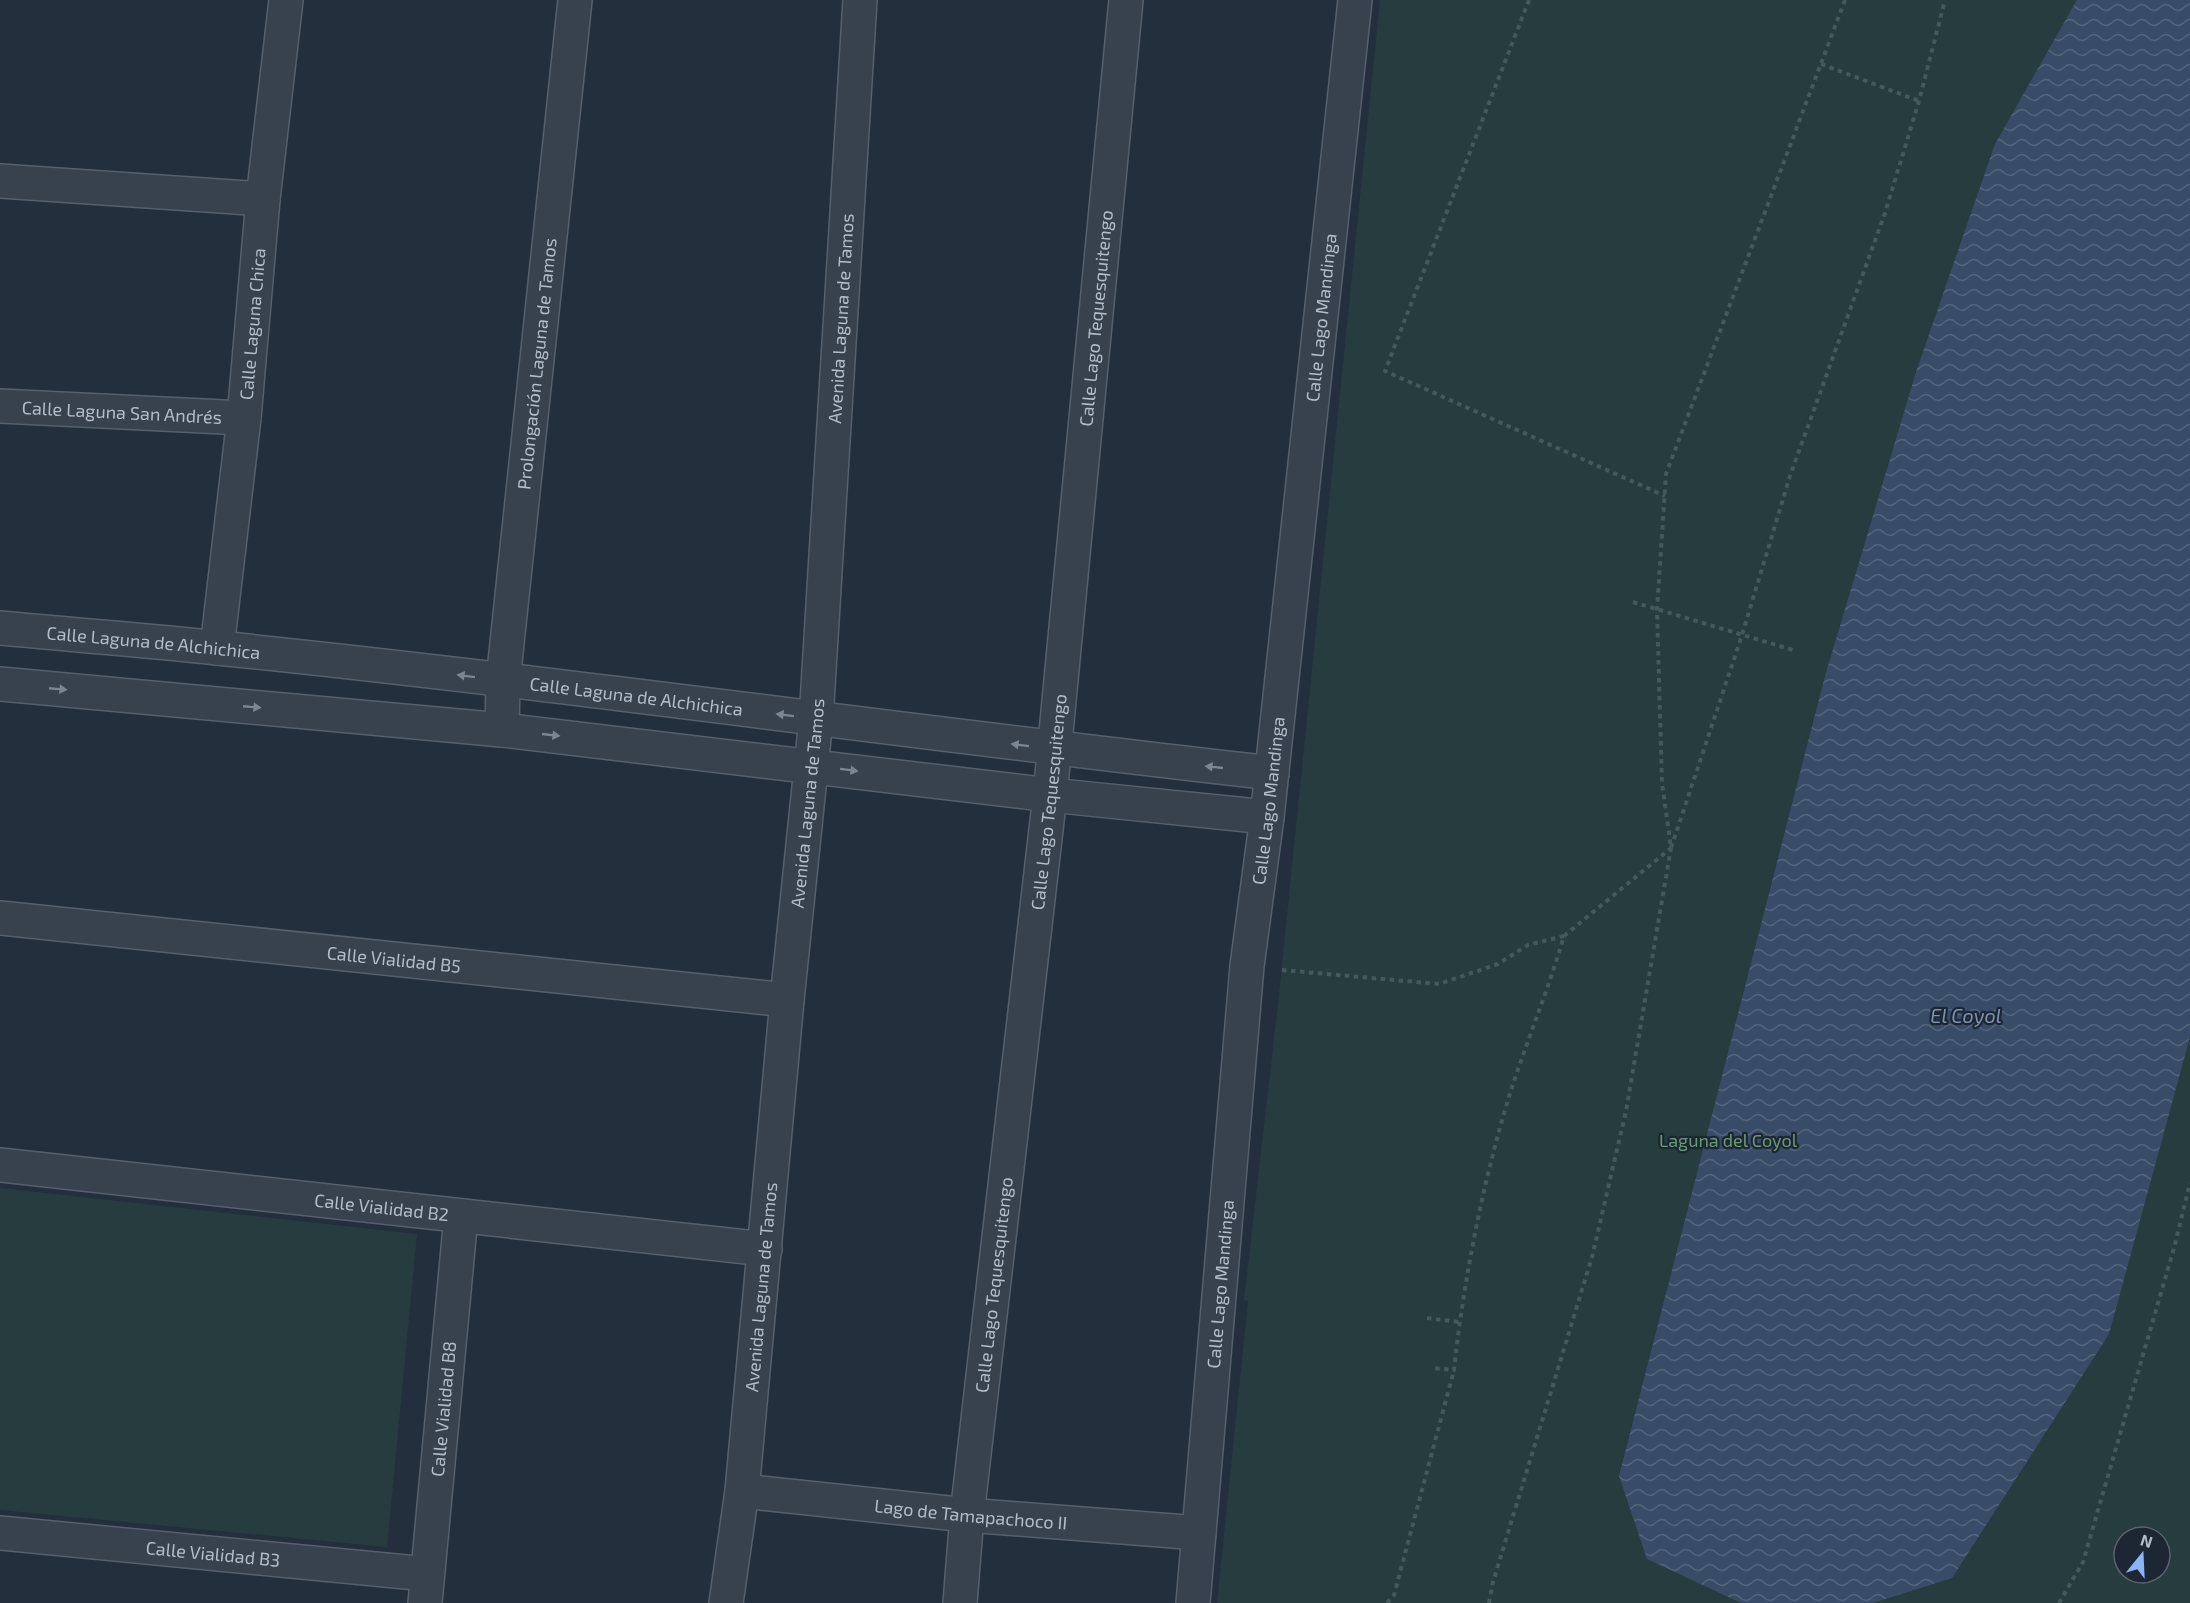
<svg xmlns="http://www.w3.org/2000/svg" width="2190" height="1603" viewBox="0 0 2190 1603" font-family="'Exo 2',sans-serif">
<defs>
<pattern id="water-waves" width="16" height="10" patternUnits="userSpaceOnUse" patternTransform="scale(1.5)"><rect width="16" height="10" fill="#394c67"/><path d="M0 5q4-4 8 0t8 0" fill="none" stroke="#53647b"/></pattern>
</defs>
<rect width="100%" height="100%" fill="#242f3e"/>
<g fill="#263c3f" fill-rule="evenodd">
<path d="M1380,0h810v1603h-973l31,-302 -4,-1 34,-296zM2124,1537h36v36h-36z"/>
<path d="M0,1188l417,46 -30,313 -387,-37z"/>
</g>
<path fill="url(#water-waves)" d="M2077,0h113v1037l-81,297 -157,244 -79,25h-132l-94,-44 -28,-83 206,-800 92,-307 78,-225z"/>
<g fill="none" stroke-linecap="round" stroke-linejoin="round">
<g stroke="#565f6c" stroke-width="36">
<g id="minor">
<path d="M0,181l263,18"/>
<path id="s1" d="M0,406l244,12"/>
<path id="s2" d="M0,628c73,7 145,12 218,20 352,36 702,86 1054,125"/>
<path id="s3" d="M217,648l27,-230 19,-219 23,-199"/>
<path d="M0,684l502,46 548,65 217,22"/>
<path id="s4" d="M502,730l1,-49 72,-681"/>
<path id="s5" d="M0,918l787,82"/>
<path id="s6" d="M0,1165l765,84"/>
<path id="s7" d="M742,1491l225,24 232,18"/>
<path id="s8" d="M0,1533l427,41"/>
<path id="s9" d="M425,1603l36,-387"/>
<path id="s10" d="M726,1603l16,-112 45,-491 29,-281 44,-719"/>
<path id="s11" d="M960,1603l7,-88 83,-720 76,-795"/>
<path id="s12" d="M1193,1603l54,-637 20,-149 88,-817"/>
</g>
</g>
<g stroke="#44595c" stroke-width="4" stroke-dasharray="4.5 4.5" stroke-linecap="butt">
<path d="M1529,0l-144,371 280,125"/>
<path d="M1845,0l-179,474 -9,136 5,173 9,65 71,-213 48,-159 95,-263 34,-112 26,-101"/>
<path d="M1821,64l98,37"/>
<path d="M1633,602l160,48"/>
<path d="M1564,936l107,-88"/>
<path d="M1282,970l157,14 59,-20 30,-19 36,-9c-15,51 -35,100 -52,151 -28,89 -48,190 -58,283l-22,-2"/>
<path d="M1427,1318l32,4"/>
<path d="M1387,1603l7,-8 60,-225"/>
<path d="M1489,1603l4,-21 99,-325 34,-146 45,-263"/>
<path d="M2059,1603l24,-41 91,-314 16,-65"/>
</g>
<use href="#minor" stroke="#38414e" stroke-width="33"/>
</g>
<defs><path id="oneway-solid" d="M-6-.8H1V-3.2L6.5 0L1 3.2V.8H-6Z" transform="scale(1.5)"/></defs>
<g fill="#7c8592">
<use href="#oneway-solid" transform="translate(466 676) rotate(-173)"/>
<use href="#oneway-solid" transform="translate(58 689) rotate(5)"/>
<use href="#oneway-solid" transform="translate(252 707) rotate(5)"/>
<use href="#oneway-solid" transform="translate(785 715) rotate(-173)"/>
<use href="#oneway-solid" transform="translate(551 735) rotate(6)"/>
<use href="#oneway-solid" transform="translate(1020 745) rotate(-173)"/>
<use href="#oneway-solid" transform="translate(1214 767) rotate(-174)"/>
<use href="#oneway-solid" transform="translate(849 770) rotate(7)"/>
</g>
<g text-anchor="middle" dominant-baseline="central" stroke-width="4.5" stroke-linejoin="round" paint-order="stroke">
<g font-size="18" fill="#b4bcc9" stroke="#1d2633">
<text stroke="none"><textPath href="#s10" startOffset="1290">Avenida Laguna de Tamos</textPath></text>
<text stroke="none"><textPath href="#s11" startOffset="1292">Calle Lago Tequesquitengo</textPath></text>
<text stroke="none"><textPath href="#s12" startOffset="1292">Calle Lago Mandinga</textPath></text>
<text stroke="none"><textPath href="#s3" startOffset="326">Calle Laguna Chica</textPath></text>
<text stroke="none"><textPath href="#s4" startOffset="368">Prolongación Laguna de Tamos</textPath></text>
<text stroke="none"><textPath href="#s1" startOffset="122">Calle Laguna San Andrés</textPath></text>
<text stroke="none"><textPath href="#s2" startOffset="154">Calle Laguna de Alchichica</textPath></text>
<text stroke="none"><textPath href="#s2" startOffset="640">Calle Laguna de Alchichica</textPath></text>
<text stroke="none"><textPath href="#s12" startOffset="806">Calle Lago Mandinga</textPath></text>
<text stroke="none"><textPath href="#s11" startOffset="806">Calle Lago Tequesquitengo</textPath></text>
<text stroke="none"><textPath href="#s10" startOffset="804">Avenida Laguna de Tamos</textPath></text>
<text stroke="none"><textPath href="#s5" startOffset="396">Calle Vialidad B5</textPath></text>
<text stroke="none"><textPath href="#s6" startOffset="384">Calle Vialidad B2</textPath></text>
<text stroke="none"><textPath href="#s12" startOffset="320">Calle Lago Mandinga</textPath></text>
<text stroke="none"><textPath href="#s11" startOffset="320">Calle Lago Tequesquitengo</textPath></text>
<text stroke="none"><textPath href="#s10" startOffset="318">Avenida Laguna de Tamos</textPath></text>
<text stroke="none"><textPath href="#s9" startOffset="195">Calle Vialidad B8</textPath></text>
<text stroke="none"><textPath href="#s7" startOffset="230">Lago de Tamapachoco II</textPath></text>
<text stroke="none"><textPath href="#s8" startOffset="214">Calle Vialidad B3</textPath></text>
</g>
<g font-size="18" fill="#6b9a76" stroke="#1d2633">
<text x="1728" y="1140">Laguna del Coyol</text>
</g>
<g font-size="20" font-style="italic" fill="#7c92b1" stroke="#1d2633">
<text x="1966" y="1015">El Coyol</text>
</g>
</g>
<g transform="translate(2142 1555) rotate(18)"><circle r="28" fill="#1d2633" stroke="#59626f" stroke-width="1.5"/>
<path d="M0-4.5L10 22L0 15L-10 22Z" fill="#8ab4f8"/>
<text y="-9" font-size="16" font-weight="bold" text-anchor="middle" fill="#b4bcc9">N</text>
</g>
</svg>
